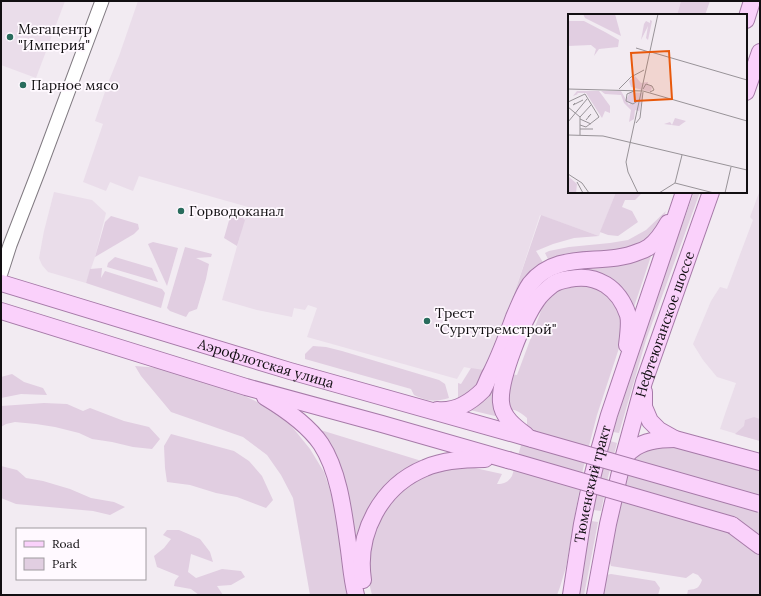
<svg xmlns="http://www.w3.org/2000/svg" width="761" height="596" viewBox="0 0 761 596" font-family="Lora,serif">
<rect width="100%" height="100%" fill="#f2ebf2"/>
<g fill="#eaddea">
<path d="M1,1h64l-29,77 -35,-13z"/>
<path d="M138,1h543l-4,14h-108v177h47l-17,44 -59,-21 -26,79 -31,77 -19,-4 -7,12 -150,-42 10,-29 -9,-3 -3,5 -11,-2 -2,9 -35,-7 -35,-10 26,-93 -109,-31 -6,15 -23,-9 -4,9 -23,-9 20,-58 -8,-3 13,-38 11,-27z"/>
<path d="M760,190v251l-40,-12 5,-15 11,-31 -19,-6 -14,-17 -10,-16 18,-43 9,-14 7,2 26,-69 -3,-3z"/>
<path d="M54,192l38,8 14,13 -11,44 -9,26 -38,-11 -6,-7 -3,-7 5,-27z"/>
</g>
<g fill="#e1cee1">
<path d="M681,1h29l-5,14h-28z"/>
<path d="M616,192h25v2l-6,6h-10l-3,7 10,4 6,11 -20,14 -10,-1 -8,-3z"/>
<path d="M694,192h6l-54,148 -27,93 -6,-1 28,-93z"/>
<path d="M232,210l6,2 7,8 -8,26 -13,-8z"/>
<path d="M666,211l-7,16 -17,18 -18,5 -75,11 -4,-8 4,-2 20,-4 41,-4 18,-3 18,-10z"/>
<path d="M541,215l58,21 -25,2 -21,6 -17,7 8,13 -24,27 -6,3z"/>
<path d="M111,216l27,8 1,5 -5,5 -39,23 10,-35z"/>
<path d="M153,242l25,6 -11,38 -19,-42z"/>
<path d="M185,247l27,7 -1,3 -15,1 13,6 -3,15 -9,30 -8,3 -3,5 -16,-6 -3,-3z"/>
<path d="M653,250l-20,60 -37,-35 -68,24 23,-26z"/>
<path d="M115,257l37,11 6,14 -51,-15 1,-4z"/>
<path d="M102,268l-1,10 4,-7 57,18 3,4 -4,15 -75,-25 4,-14z"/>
<path d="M569,285l24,1 19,12 10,21 -2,26 -23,70 -14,54 -17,98 -6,20 -3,8h-185l-4,-16 3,-42 19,-36 28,-23 19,-7 16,-3h22l27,6 -5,10c8,0 11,-2 15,-8l15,-51v-7c-10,-9 -15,-10 -28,-8l-4,6 -25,-6 -12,-10v-17l3,1 10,-16 46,7 27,-72c8,-9 14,-14 25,-18z"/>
<path d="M313,346l13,1 16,4 97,29 6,4 4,14c-15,4 -20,4 -35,-3l-3,-6 -106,-30v-5z"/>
<path d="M135,366l25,2 78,25 28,13 23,17 21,26 14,23 9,28 6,34 5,45 4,16h-38l-17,-97 -12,-23 -14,-20 -24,-18 -72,-25 -30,-36z"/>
<path d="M12,374l12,8 19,6 4,7 -26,-1 -20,4v-21z"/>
<path d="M44,403l23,1 16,7 7,-3 34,13 25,6 11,12 -8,10 -19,-2 -21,-5 -20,-3 -13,-6 -24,-6 -19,-3 -21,-2 -9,2 -5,3v-21z"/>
<path d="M754,417l6,2v22l-25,-7 9,-8 1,-6z"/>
<path d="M314,428l111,34 -29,17 -40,85z"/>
<path d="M171,434l63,17 15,10 13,15 11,24 -7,8 -29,-11 -21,-4 -26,-8 -23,-3 -2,-14 -1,-22z"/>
<path d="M610,441l7,2 -9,34 -7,34 -8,-1z"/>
<path d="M672,446l88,25v124h-73l1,-5c9,-1 11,-2 14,-10l-4,-5 -5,-2 -7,5 -75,-12 -2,-6 15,-73 4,-17 5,-11 16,-12z"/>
<path d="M1,466l16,4 9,8 17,3 27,8 21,9 23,4 11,5 -15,8 -17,-4 -77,-7 -15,-6z"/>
<path d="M591,521l7,1 -14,73h-5z"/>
<path d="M167,530h12l21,9 10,13 3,10 -22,-8 -3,18 8,6 26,-9 19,2 4,6 -14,8 -14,1 6,9h-24l-8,-6 -17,-3 1,-5 4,-5 -22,-9 -3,-11 10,-8 7,-9 -8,-4z"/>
<path d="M611,574l44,7 5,7 -2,7h-57l5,-20z"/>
</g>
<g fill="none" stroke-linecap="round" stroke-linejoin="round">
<g stroke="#807a81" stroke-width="15">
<path id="minor" d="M1,273l9,-28 29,-75 63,-169"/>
</g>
<g stroke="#a67aa8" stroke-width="18">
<g id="major">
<path d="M746,20l6,-19"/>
<path d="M746,92l14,-40"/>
<path id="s1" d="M1,283l289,88 242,68"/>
<path d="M1,311l245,76 136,37 126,36"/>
<path d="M644,392v15l6,14 9,9 16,9 85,23"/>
<path d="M265,397c20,12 43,28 56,47 19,29 23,72 28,106 2,15 3,30 7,45"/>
<path d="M437,410c18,2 34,-8 46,-20 3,-5 5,-12 8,-17 9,-18 16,-37 23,-56 5,-11 9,-23 16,-33 27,-35 73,-17 108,-32 4,-1 8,-3 11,-5 8,-6 14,-15 19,-24"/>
<path d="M526,435c-11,-8 -24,-18 -25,-33 -2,-23 22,-82 36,-102 4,-6 10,-11 15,-15 5,-4 11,-5 17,-6 28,-6 50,9 59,36 2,7 0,22 -1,30"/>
<path d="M623,459c3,-3 6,-7 9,-9 12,-10 29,-11 43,-11"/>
<path d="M732,525l28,21"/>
<path d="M363,580c-7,-47 18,-94 62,-112 18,-8 39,-9 60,-9"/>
<path id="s2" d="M571,595l11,-71 7,-34 9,-36 11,-39 75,-223"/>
<path id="s3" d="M595,595l13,-71 15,-65 21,-77 67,-190"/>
</g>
</g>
<use href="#minor" stroke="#fff" stroke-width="13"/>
<use href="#major" stroke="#fad1fb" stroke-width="16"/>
<g stroke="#a67aa8" stroke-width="18" stroke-linecap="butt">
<g id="major-bridge">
<path d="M532,439l228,65"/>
<path d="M508,460l224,65"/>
</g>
</g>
<use href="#major-bridge" stroke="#fad1fb" stroke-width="16"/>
</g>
<g fill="#296c5d" stroke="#fff9ff" stroke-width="1.5">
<circle cx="10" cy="37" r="4"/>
<circle cx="23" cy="85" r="4"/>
<circle cx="181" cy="211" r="4"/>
<circle cx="427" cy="321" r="4"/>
</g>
<g text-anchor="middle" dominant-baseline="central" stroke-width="3.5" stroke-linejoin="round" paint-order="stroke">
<g font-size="14" fill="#120f12" stroke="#fff9ff" text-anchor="start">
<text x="18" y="29">Мегацентр<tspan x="18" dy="16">"Империя"</tspan></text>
<text x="31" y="85">Парное мясо</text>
<text x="189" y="211">Горводоканал</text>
<text x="435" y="313">Трест<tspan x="435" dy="16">"Сургутремстрой"</tspan></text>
</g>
<g font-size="14" fill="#120f12" stroke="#fff9ff">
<text stroke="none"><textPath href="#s3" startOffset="280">Нефтеюганское шоссе</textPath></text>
<text stroke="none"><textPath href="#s1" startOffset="277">Аэрофлотская улица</textPath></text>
<text stroke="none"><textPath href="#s2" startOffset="113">Тюменский тракт</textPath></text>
</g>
</g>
<g transform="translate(568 14)">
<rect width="179" height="179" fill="#f2ebf2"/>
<path d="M15,0h32l6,22 -36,-18zM82,6l2,1 -1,5 -3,14 -2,-2 2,-12 -7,14 3,-16 2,-3 4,2zM0,7h16l21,11 14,8 -1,7 -19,2 -5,7 2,-7 -5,-4 -23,1zM67,62l6,7 7,-1v3l4,1 -1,6 -20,-5 -2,-6zM9,77h22l11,15v7l-5,-2 -3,7 -16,-25h-9l1,1 -5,2zM33,77h20l8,14 1,-1 -4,-4 4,-8 13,1 -5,25 1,-7 -4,-1 -1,9 -5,3 2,-12 -7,-7 -3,-8 -16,-1zM107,104l11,3 -7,5 -15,-2 6,-2 2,3zM0,162l9,8 -1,9h-8z" fill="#e1cee1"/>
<path fill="none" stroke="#989398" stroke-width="1" d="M68,34l13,4M83,38l96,28M0,75l75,2 104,30M51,75l12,-12 13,-7M75,75l3,-5 6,2 2,4 -4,2M66,77l-7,3 -1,7 7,3 6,-4M0,88l17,-8 14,23 -13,10 -6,-2M7,89l-2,2 10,-5M0,93l12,10M12,105l11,5M18,106l5,-6 -3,3M0,108l19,-23M68,109l4,-5 3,-26M12,115h13M0,121l35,1 144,34M12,121v-18l11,-12M0,160l14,9 7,10M9,168l6,11M107,169l39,10M70,179l-10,-21 -2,-10 32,-148M91,179l16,-10 7,-28M157,179l6,-26"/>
<path fill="#e8590c" fill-opacity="0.15" stroke="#e8590c" stroke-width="2" d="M101,37l3,48 -37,2 -4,-48z"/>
<rect width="179" height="179" fill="none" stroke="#120f12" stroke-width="2"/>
</g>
<rect width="761" height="596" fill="none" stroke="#120f12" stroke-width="4"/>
<rect x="16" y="528" width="130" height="52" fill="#fff9ff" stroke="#a09ba0"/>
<rect x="24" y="541" width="20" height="6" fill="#fad1fb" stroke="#a09ba0"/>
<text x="52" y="548" font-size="12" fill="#120f12">Road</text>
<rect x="24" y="558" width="20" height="12" fill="#e1cee1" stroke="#a09ba0"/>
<text x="52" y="568" font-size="12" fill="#120f12">Park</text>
</svg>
